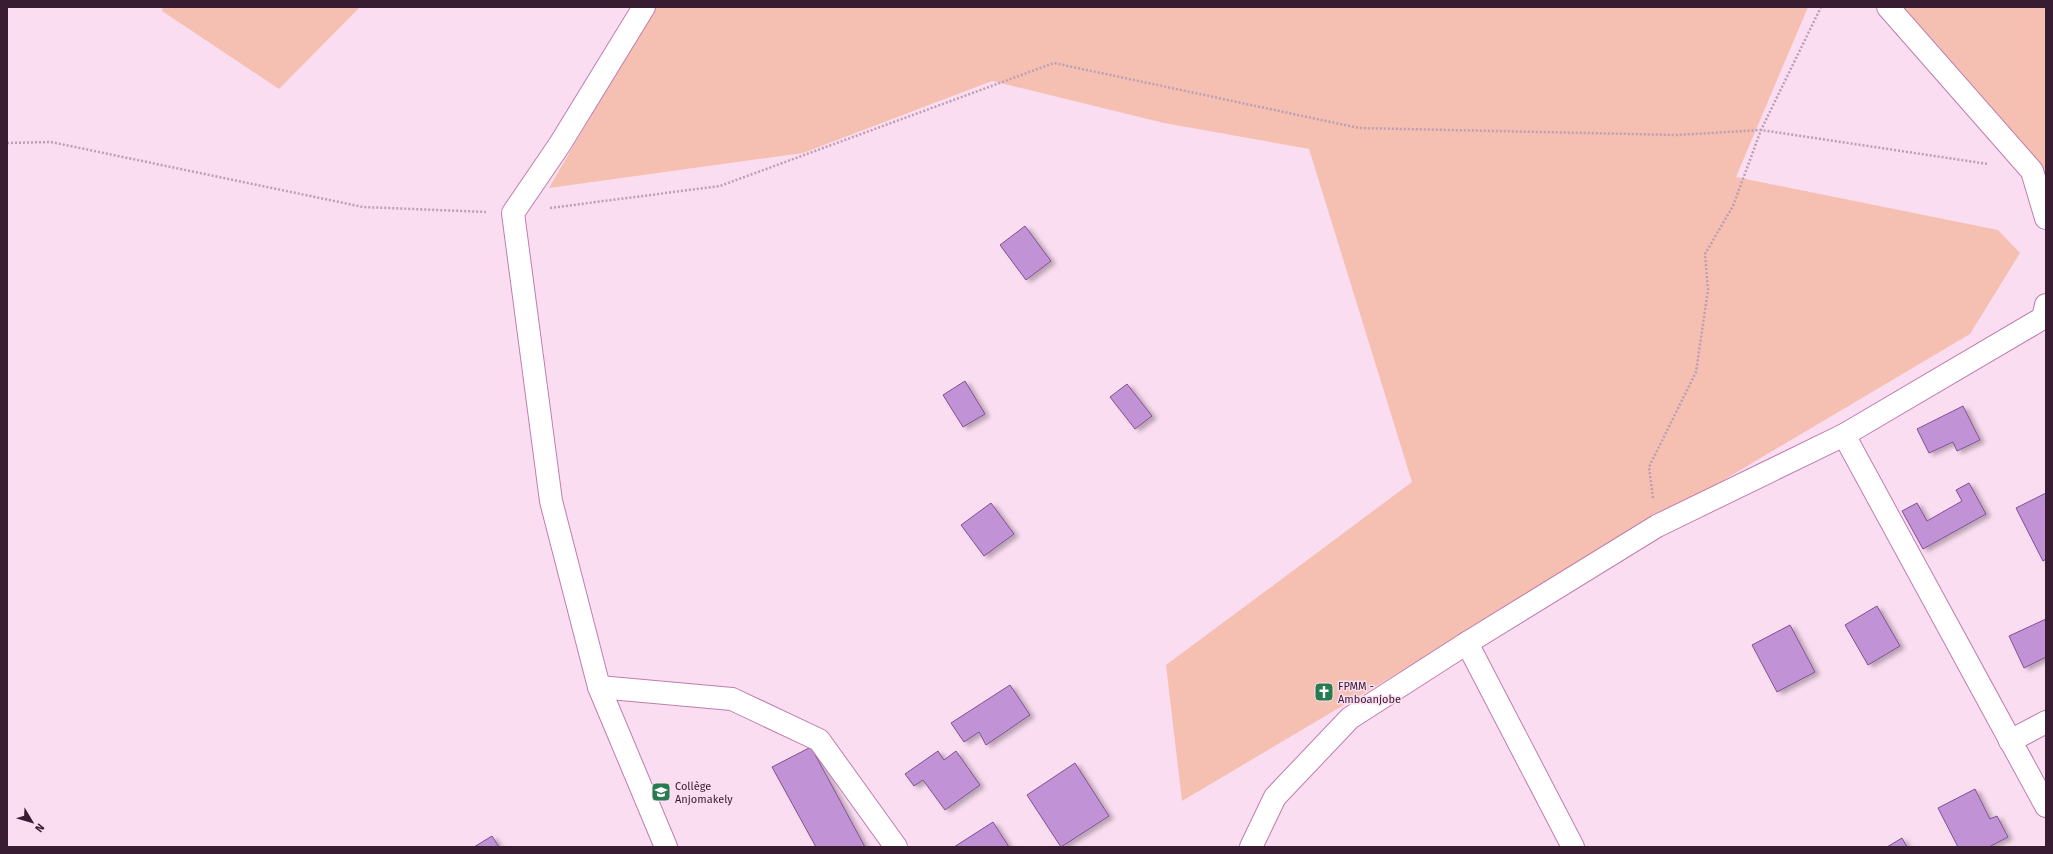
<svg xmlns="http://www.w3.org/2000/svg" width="2053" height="854" viewBox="0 0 2053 854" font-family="'Fira Sans',sans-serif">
<defs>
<filter id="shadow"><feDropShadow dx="4.5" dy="2.5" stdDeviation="2" flood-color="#0004"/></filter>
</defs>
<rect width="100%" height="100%" fill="#fbddf2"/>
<g fill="#f5c0b1">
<path d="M163,7h197l-81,82 -117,-78z"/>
<path d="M654,7h1154l-72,170 262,53 22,23 -50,81 -788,467 -16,-136 246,-183 -103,-333 -145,-26 -172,-42 -189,72 -254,35z"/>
<path d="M1896,7h150v168l-14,-4z"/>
</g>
<g fill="#c292d6" stroke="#7f5190" filter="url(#shadow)">
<path d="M1025,226l26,35 -25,19 -26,-35z"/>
<path d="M965,381l20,33 -22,13 -20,-32z"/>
<path d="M1127,384l25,32 -17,13 -25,-32z"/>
<path d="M1963,406l17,34 -23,11 -4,-9 -24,11 -12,-24z"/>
<path d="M1969,483l17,31 -63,35 -21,-38 15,-8 10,18 35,-20 -6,-11z"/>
<path d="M2046,493v66l-3,2 -27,-53z"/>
<path d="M991,503l23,31 -30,22 -23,-31z"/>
<path d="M1877,606l23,40 -32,19 -23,-40z"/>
<path d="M2046,619v38l-22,11 -15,-32z"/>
<path d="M1790,625l25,47 -38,20 -25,-47z"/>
<path d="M1010,685l20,30 -44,30 -7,-13 -15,10 -13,-19z"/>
<path d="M811,747l54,100h-49l-44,-80z"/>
<path d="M938,751l6,9 12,-9 24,34 -35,25 -22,-30 -9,6 -9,-12z"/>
<path d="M1075,763l34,53 -48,31 -34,-52z"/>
<path d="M1975,789l15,30 7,-3 11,21 -19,10h-31l-20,-39z"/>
<path d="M993,822l16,25h-55z"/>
<path d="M492,836l7,11h-25z"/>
<path d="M1902,838l5,9h-20z"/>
</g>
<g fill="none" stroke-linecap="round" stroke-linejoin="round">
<g stroke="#c07cb0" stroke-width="24">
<g id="street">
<path d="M644,7l-84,137 -47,69 38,288 48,186 67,160"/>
<path d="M1888,7l144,164 14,47"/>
<path d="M1844,435l202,371"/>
<path d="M1467,643l106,204"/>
<path d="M599,687l133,12 87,41 77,107"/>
<path d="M2010,741l36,-19"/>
<path d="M1251,847l24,-50 75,-79 117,-75 190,-117 187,-91 199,-117 3,-13"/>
</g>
</g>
<g stroke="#bc9fb4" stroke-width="2.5" stroke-dasharray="2 2" stroke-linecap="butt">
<path d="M7,143l44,-1 312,65 123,5"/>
<path d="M550,208l170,-22 334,-123 305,65 318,7 84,-5 227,34"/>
<path d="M1653,498l-4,-31 47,-95 12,-82 -3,-36 28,-48 28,-76 60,-123"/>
</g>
<use href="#street" stroke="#fff" stroke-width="22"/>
</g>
<defs>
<g id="church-square" transform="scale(1)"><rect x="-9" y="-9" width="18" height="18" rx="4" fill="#277c4f" stroke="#fbddf2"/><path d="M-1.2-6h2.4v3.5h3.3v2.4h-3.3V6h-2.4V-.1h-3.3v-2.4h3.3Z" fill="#fff"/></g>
<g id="school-square" transform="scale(1)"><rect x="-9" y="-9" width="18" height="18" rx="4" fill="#277c4f" stroke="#fbddf2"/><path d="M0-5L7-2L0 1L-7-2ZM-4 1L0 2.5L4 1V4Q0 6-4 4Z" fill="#fff"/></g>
</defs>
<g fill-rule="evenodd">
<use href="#church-square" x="1324" y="692"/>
<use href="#school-square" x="661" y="792"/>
</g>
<g text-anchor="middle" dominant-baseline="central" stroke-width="3" stroke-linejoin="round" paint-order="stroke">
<g font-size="11" fill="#381c31" stroke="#fbddf2" text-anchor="start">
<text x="1338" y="686">FPMM -<tspan x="1338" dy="13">Amboanjobe</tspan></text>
<text x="675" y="786">Collège<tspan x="675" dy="13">Anjomakely</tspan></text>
</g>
</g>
<rect width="2053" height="854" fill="none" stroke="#381c31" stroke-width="16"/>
<g transform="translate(32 822) rotate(128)" stroke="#fbddf2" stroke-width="3" paint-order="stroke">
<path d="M0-3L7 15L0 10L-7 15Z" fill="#381c31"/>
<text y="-6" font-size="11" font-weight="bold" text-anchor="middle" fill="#381c31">N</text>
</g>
</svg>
